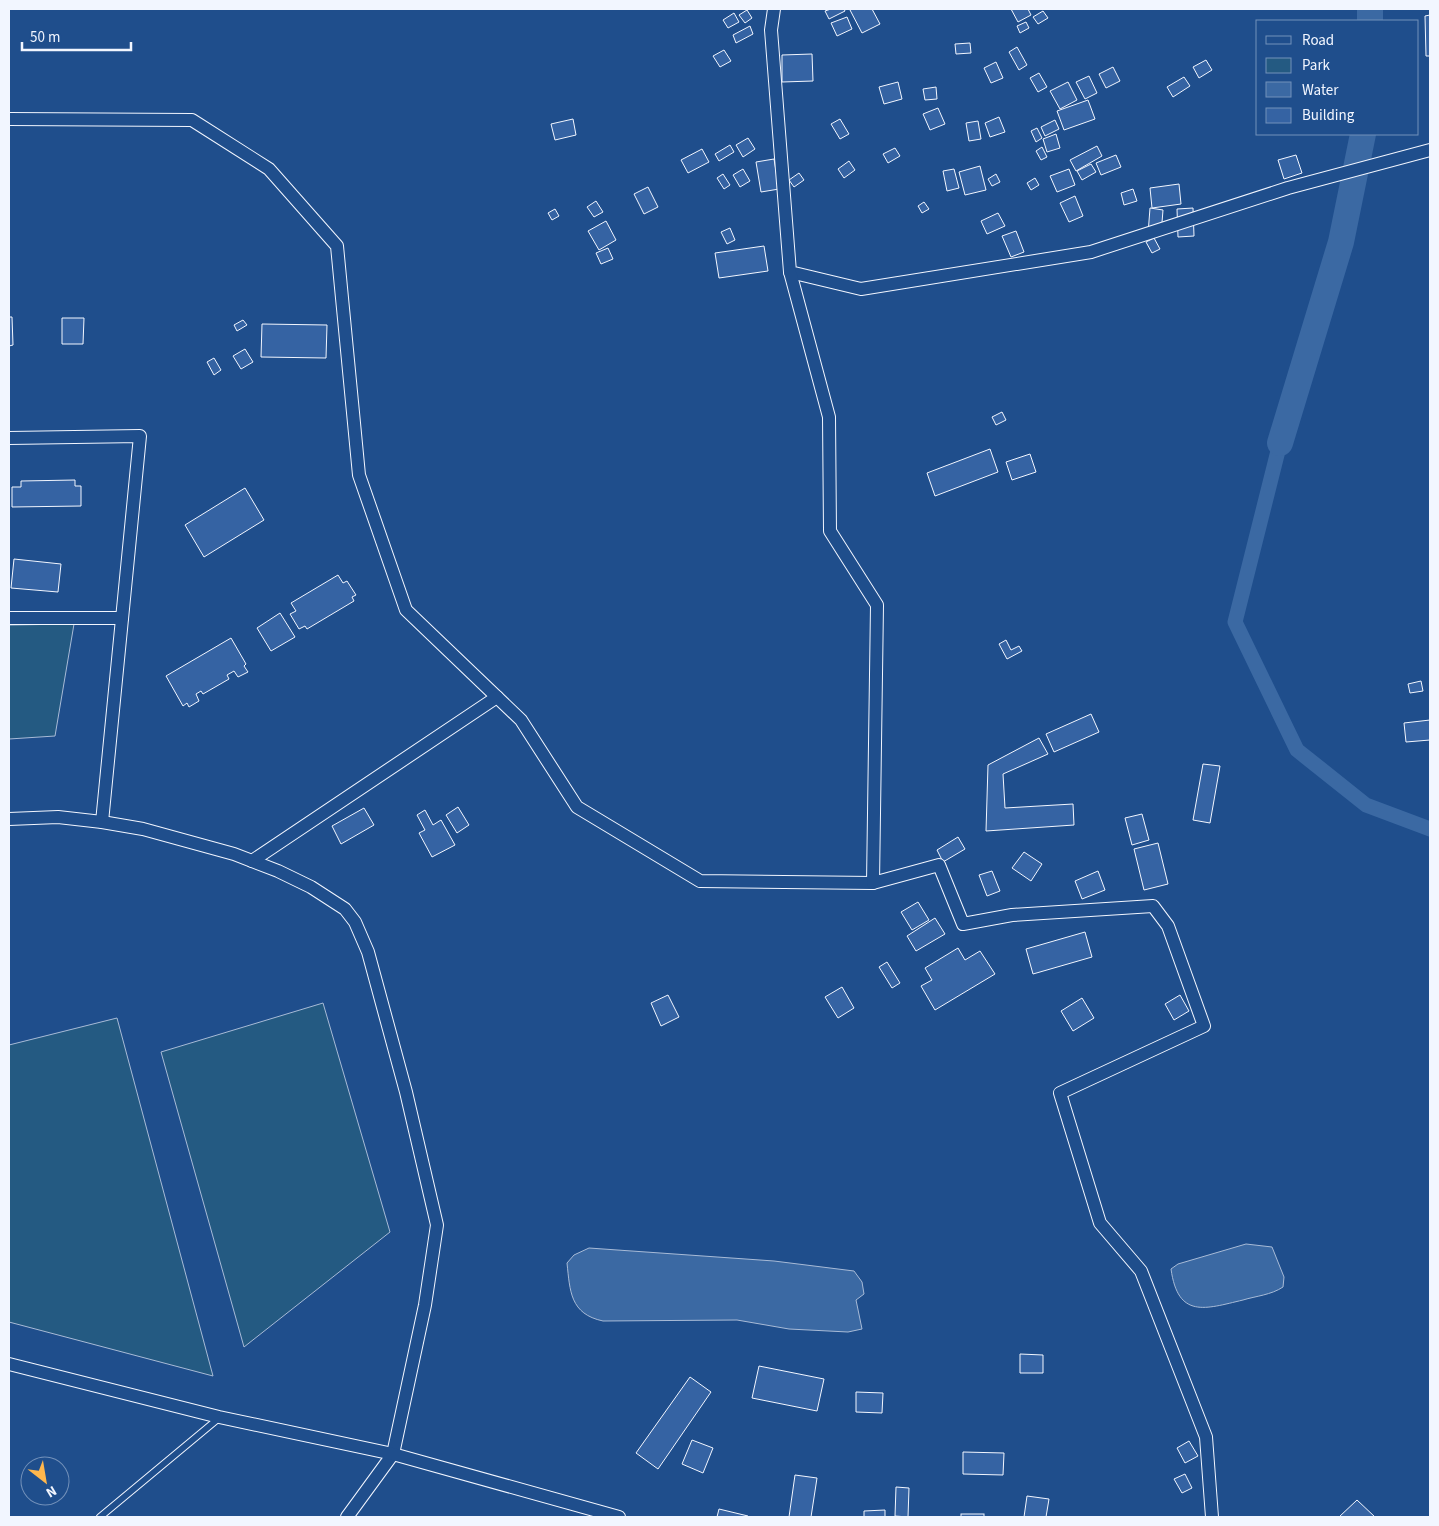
<svg xmlns="http://www.w3.org/2000/svg" width="1439" height="1526" viewBox="0 0 1439 1526" font-family="'Source Sans 3',sans-serif">
<rect width="100%" height="100%" fill="#1f4e8c"/>
<g fill="#245a82" stroke="#a8bbd7">
<path d="M74,624l-19,112 -46,3v-114z"/>
<path d="M323,1003l67,229 -146,115 -83,-295z"/>
<path d="M117,1018l96,358 -204,-54v-277z"/>
</g>
<g fill="#3b69a3" stroke="#a8bbd7">
<path d="M1246,1244l26,3 12,30 -1,10c-12,8 -27,9 -40,13 -38,9 -65,19 -72,-31l7,-5z"/>
<path d="M589,1248l185,13 80,10 8,11 2,12 -8,6 6,29 -14,3 -59,-3 -52,-9 -134,1c-33,-7 -33,-30 -36,-58l7,-8z"/>
</g>
<g fill="none" stroke-linecap="round" stroke-linejoin="round">
<path stroke="#3b69a3" stroke-width="15" d="M1280,443l-45,179 62,128 69,55 64,24"/>
<g stroke="#3b69a3" stroke-width="26">
<path d="M1370,9v12"/>
<path d="M1280,443l61,-201 22,-108"/>
</g>
</g>
<g fill="#3563a3" stroke="#f2f6ff">
<path d="M831,9h13l1,2 -16,8 -4,-8z"/>
<path d="M853,9h19l8,15 -18,9 -12,-23z"/>
<path d="M1011,9h17l3,6 -13,7z"/>
<path d="M747,10l5,8 -7,5 -6,-8z"/>
<path d="M1043,11l5,7 -10,6 -5,-7z"/>
<path d="M734,13l5,9 -11,6 -5,-8z"/>
<path d="M1430,15v41h-4l-1,-40z"/>
<path d="M847,17l5,12 -15,7 -6,-13z"/>
<path d="M1026,22l3,6 -9,5 -3,-7z"/>
<path d="M750,26l3,8 -17,9 -3,-8z"/>
<path d="M970,43l1,10 -15,1 -1,-10z"/>
<path d="M1017,47l10,18 -8,5 -10,-18z"/>
<path d="M724,50l7,11 -11,6 -7,-11z"/>
<path d="M812,54l1,27 -31,1v-27z"/>
<path d="M1206,60l6,10 -13,8 -6,-11z"/>
<path d="M996,62l7,16 -12,5 -7,-15z"/>
<path d="M1113,67l7,14 -14,7 -7,-14z"/>
<path d="M1039,73l8,14 -9,5 -8,-14z"/>
<path d="M1089,76l8,17 -12,6 -9,-17z"/>
<path d="M1184,77l6,9 -17,11 -6,-10z"/>
<path d="M898,82l4,17 -18,5 -5,-17z"/>
<path d="M1068,82l9,18 -17,9 -10,-18z"/>
<path d="M936,87l1,12 -12,1 -2,-11z"/>
<path d="M1088,100l7,19 -31,11 -7,-19z"/>
<path d="M938,108l7,16 -15,6 -7,-16z"/>
<path d="M999,117l6,15 -15,5 -5,-14z"/>
<path d="M573,119l3,16 -21,5 -4,-16z"/>
<path d="M840,119l9,15 -9,5 -9,-15z"/>
<path d="M1055,120l4,9 -14,7 -4,-9z"/>
<path d="M978,121l3,18 -12,2 -3,-18z"/>
<path d="M1037,128l5,10 -6,4 -5,-11z"/>
<path d="M1056,134l4,14 -13,4 -4,-13z"/>
<path d="M748,138l7,11 -12,8 -7,-12z"/>
<path d="M730,145l4,7 -15,9 -4,-7z"/>
<path d="M1097,146l5,10 -26,15 -6,-11z"/>
<path d="M1042,147l5,10 -6,3 -5,-9z"/>
<path d="M895,148l5,8 -12,7 -5,-9z"/>
<path d="M702,149l7,13 -21,11 -7,-13z"/>
<path d="M1116,155l5,12 -20,8 -5,-12z"/>
<path d="M1296,155l6,18 -18,6 -6,-19z"/>
<path d="M774,159l5,30 -18,3 -5,-30z"/>
<path d="M849,161l6,9 -11,8 -6,-9z"/>
<path d="M1091,164l5,8 -14,8 -5,-9z"/>
<path d="M980,166l6,24 -21,5 -6,-23z"/>
<path d="M743,169l7,12 -10,6 -7,-12z"/>
<path d="M954,169l5,19 -12,3 -4,-20z"/>
<path d="M1069,169l6,16 -18,7 -7,-16z"/>
<path d="M799,173l5,7 -10,7 -5,-7z"/>
<path d="M723,174l7,11 -6,4 -7,-11z"/>
<path d="M996,174l4,8 -8,4 -4,-7z"/>
<path d="M1035,178l4,7 -8,5 -4,-7z"/>
<path d="M1179,184l2,20 -29,4 -2,-20z"/>
<path d="M648,187l10,20 -14,7 -10,-20z"/>
<path d="M1133,189l4,12 -13,4 -3,-12z"/>
<path d="M1075,196l8,20 -14,6 -9,-19z"/>
<path d="M596,201l7,11 -9,5 -7,-10z"/>
<path d="M924,202l5,7 -7,4 -4,-7z"/>
<path d="M1150,208l13,2 -2,25 -13,-1z"/>
<path d="M1193,208l1,28 -16,1 -1,-28z"/>
<path d="M555,209l4,7 -7,4 -4,-7z"/>
<path d="M998,213l7,13 -18,8 -6,-13z"/>
<path d="M606,221l10,19 -17,10 -11,-19z"/>
<path d="M730,228l5,12 -8,4 -6,-12z"/>
<path d="M1016,231l8,21 -13,5 -9,-21z"/>
<path d="M1154,238l6,11 -8,4 -6,-11z"/>
<path d="M764,246l4,25 -49,7 -4,-25z"/>
<path d="M608,248l5,11 -12,5 -5,-11z"/>
<path d="M9,317h3l1,28 -4,1z"/>
<path d="M62,318h22l-1,26h-21z"/>
<path d="M243,320l4,5 -10,6 -3,-6z"/>
<path d="M262,324l65,1 -1,33 -65,-1z"/>
<path d="M245,349l8,13 -12,7 -8,-13z"/>
<path d="M214,358l7,12 -7,5 -7,-13z"/>
<path d="M1002,412l4,8 -10,5 -4,-8z"/>
<path d="M990,449l8,23 -63,24 -8,-23z"/>
<path d="M1030,454l6,18 -24,8 -6,-18z"/>
<path d="M75,480v6h6v20l-69,1v-20h9v-6z"/>
<path d="M245,488l19,32 -60,37 -19,-32z"/>
<path d="M14,559l47,5 -3,28 -47,-4z"/>
<path d="M338,575l5,8 4,-2 9,14 -4,2 2,4 -47,28 -2,-3 -6,3 -9,-15 6,-3 -5,-8z"/>
<path d="M280,613l15,24 -24,14 -14,-23z"/>
<path d="M231,638l15,26 -2,2 4,6 -10,5 -4,-6 -7,4 2,4 -26,15 -2,-3 -5,3 3,7 -10,6 -2,-4 -4,3 -17,-30z"/>
<path d="M1006,640l5,10 8,-4 3,5 -15,8 -8,-15z"/>
<path d="M1421,681l2,10 -13,2 -2,-9z"/>
<path d="M1091,714l8,18 -45,20 -8,-18z"/>
<path d="M1430,720v20l-24,2 -2,-19z"/>
<path d="M1039,738l9,16 -45,20 2,34 68,-4 1,21 -88,6 2,-66z"/>
<path d="M1203,764l17,2 -10,57 -17,-3z"/>
<path d="M458,807l11,18 -12,8 -11,-18z"/>
<path d="M364,808l10,17 -33,19 -9,-18z"/>
<path d="M425,810l8,15 8,-5 14,25 -23,12 -13,-24 6,-3 -8,-15z"/>
<path d="M1142,814l7,26 -17,5 -7,-27z"/>
<path d="M958,837l7,12 -22,13 -6,-12z"/>
<path d="M1158,843l10,41 -24,6 -10,-41z"/>
<path d="M1024,852l18,12 -11,17 -19,-13z"/>
<path d="M992,871l8,20 -13,5 -8,-21z"/>
<path d="M1098,871l7,19 -23,9 -7,-18z"/>
<path d="M918,902l11,18 -17,10 -11,-18z"/>
<path d="M935,918l10,16 -29,17 -9,-15z"/>
<path d="M1085,932l7,25 -59,17 -7,-25z"/>
<path d="M958,948l7,12 15,-9 15,23 -60,36 -14,-24 11,-6 -7,-12z"/>
<path d="M887,962l13,21 -8,5 -13,-21z"/>
<path d="M842,987l12,21 -16,10 -13,-21z"/>
<path d="M668,995l11,22 -18,9 -10,-23z"/>
<path d="M1180,995l9,16 -15,9 -9,-16z"/>
<path d="M1082,998l12,20 -21,13 -12,-20z"/>
<path d="M1020,1354l23,1v18h-23z"/>
<path d="M759,1366l65,13 -7,32 -65,-13z"/>
<path d="M690,1377l21,15 -53,77 -22,-16z"/>
<path d="M856,1392l27,1 -1,20 -26,-1z"/>
<path d="M692,1440l21,8 -10,25 -21,-9z"/>
<path d="M1189,1441l9,15 -13,7 -8,-15z"/>
<path d="M963,1452l41,1 -1,22 -40,-1z"/>
<path d="M1185,1474l7,14 -10,5 -8,-14z"/>
<path d="M795,1475l22,3 -6,39h-22z"/>
<path d="M896,1487l13,1 -1,29 -13,-1z"/>
<path d="M1027,1496l22,3 -3,18h-22z"/>
<path d="M1357,1500l18,17h-36z"/>
<path d="M719,1509l29,7v1h-31z"/>
<path d="M885,1510v7h-21v-6z"/>
<rect x="961" y="1514" width="23" height="3"/>
</g>
<g fill="none" stroke-linecap="round" stroke-linejoin="round">
<g stroke="#f2f6ff" stroke-width="8">
<path id="lane" d="M100,1517l119,-99"/>
</g>
<g stroke="#f2f6ff" stroke-width="14">
<g id="street">
<path d="M774,9l-3,21 19,242 71,17 230,-37 197,-64 142,-38"/>
<path d="M9,119l183,1 77,49 68,77 22,229 47,135 115,110 56,87 123,74 173,2"/>
<path d="M790,272l39,145 1,114 47,74 -4,278 66,-18 24,59 49,-9 141,-9 15,20 36,100 -144,67 40,130 41,48 65,166 6,80"/>
<path d="M9,438l131,-2 -38,386"/>
<path d="M9,618h113"/>
<path d="M9,819l49,-2 44,5 41,7 91,25 44,17 33,16 34,22 10,13 13,30 38,140 31,133 -12,80 -32,149 -46,63"/>
<path d="M252,861l245,-164"/>
<path d="M9,1364l210,53 174,37 226,63"/>
</g>
</g>
<use href="#lane" stroke="#1f4e8c" stroke-width="6"/>
<use href="#street" stroke="#1f4e8c" stroke-width="12"/>
</g>
<rect width="1439" height="1526" fill="none" stroke="#f2f6ff" stroke-width="20"/>
<rect x="1256" y="20" width="162" height="115" fill="#1f4e8c" stroke="#7391ba"/>
<rect x="1266" y="36" width="25" height="8" fill="#1f4e8c" stroke="#7391ba"/>
<text x="1302" y="45" font-size="15" fill="#f2f6ff">Road</text>
<rect x="1266" y="58" width="25" height="15" fill="#245a82" stroke="#7391ba"/>
<text x="1302" y="70" font-size="15" fill="#f2f6ff">Park</text>
<rect x="1266" y="82" width="25" height="15" fill="#3b69a3" stroke="#7391ba"/>
<text x="1302" y="95" font-size="15" fill="#f2f6ff">Water</text>
<rect x="1266" y="108" width="25" height="15" fill="#3563a3" stroke="#7391ba"/>
<text x="1302" y="120" font-size="15" fill="#f2f6ff">Building</text>
<g transform="translate(45 1481) rotate(149)"><circle r="24" fill="#1f4e8c" stroke="#7391ba"/>
<path d="M0-4L9 19L0 12L-9 19Z" fill="#ffb74d"/>
<text y="-8" font-size="14" font-weight="bold" text-anchor="middle" fill="#f2f6ff">N</text>
</g>
<path d="M22 42v8h109v-8" fill="none" stroke="#f2f6ff" stroke-width="2.5"/>
<text x="30" y="42" font-size="15" fill="#f2f6ff" stroke="#1f4e8c" stroke-width="4" paint-order="stroke">50 m</text>
</svg>
